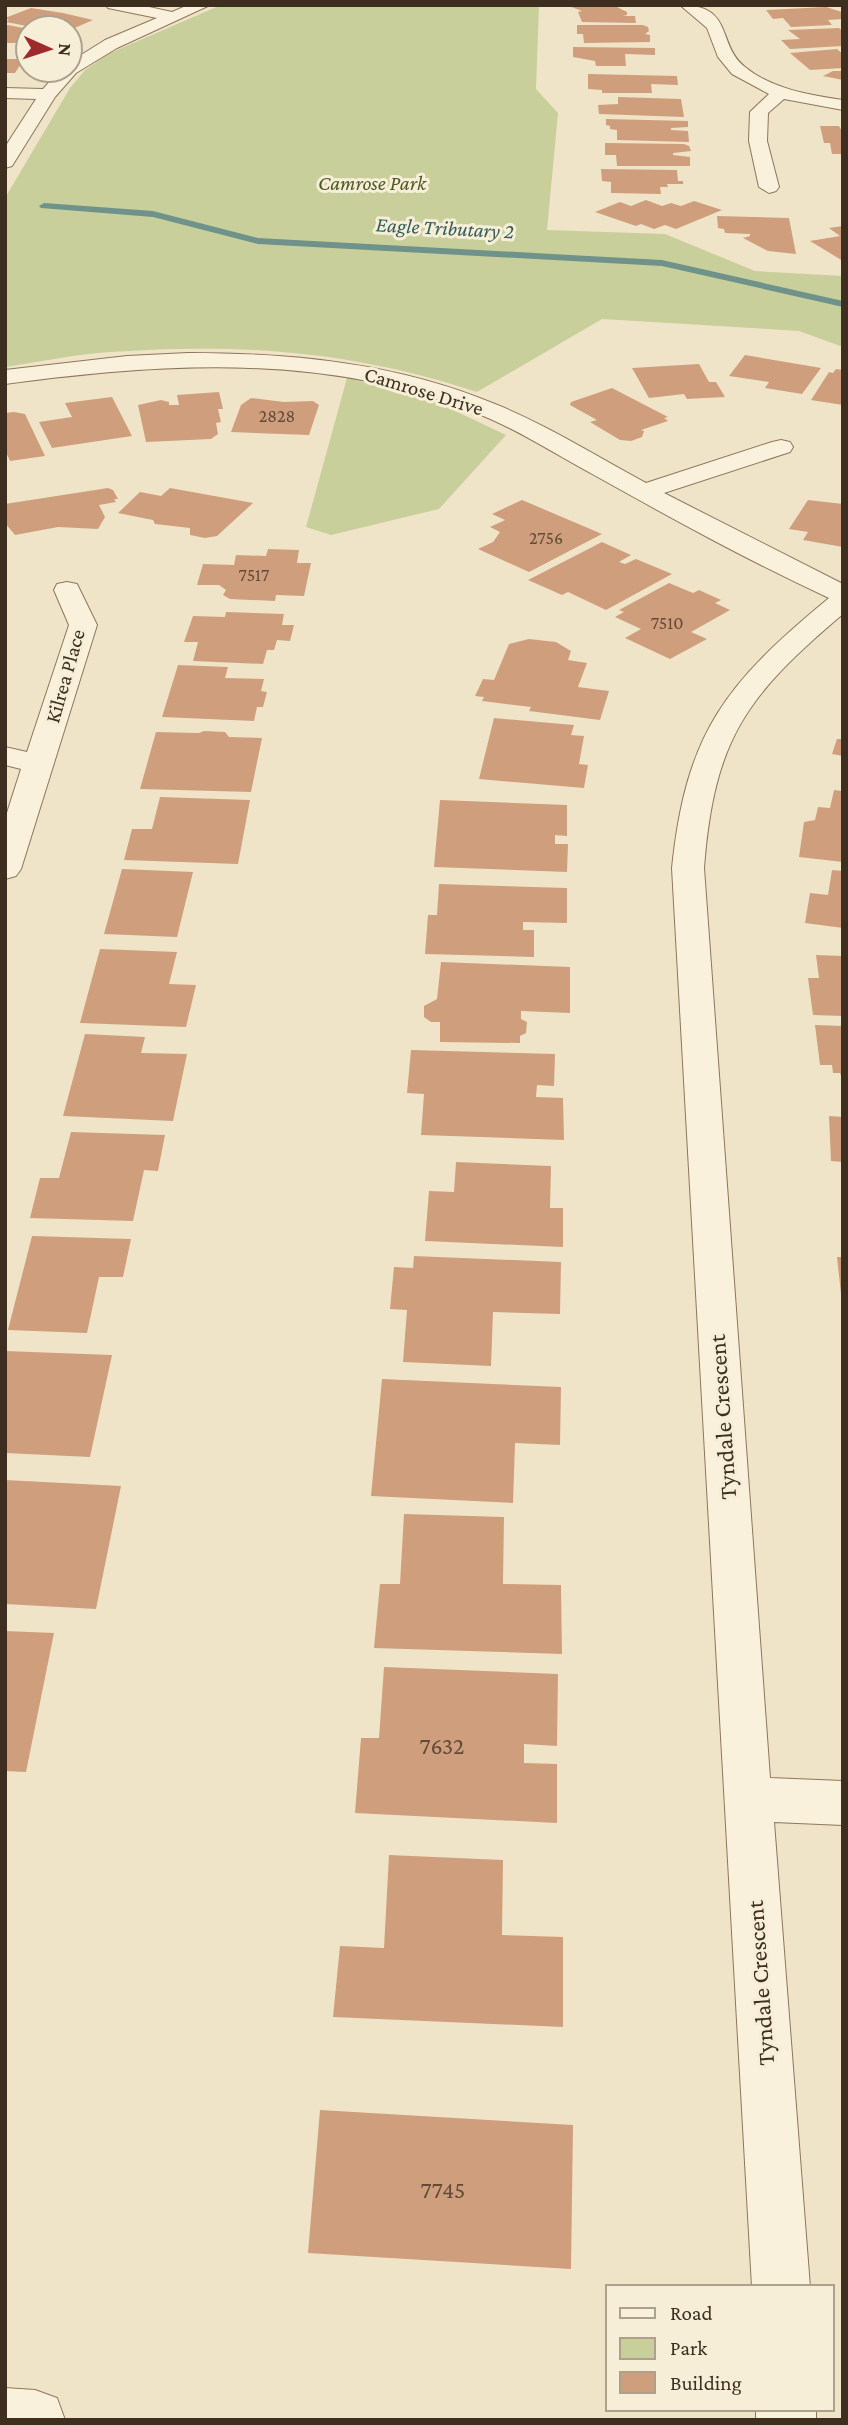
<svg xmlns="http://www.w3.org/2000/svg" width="848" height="2425" viewBox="0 0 848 2425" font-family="'Crimson Pro',serif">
<rect width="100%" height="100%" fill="#f0e4c8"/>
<g fill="#c9cf9b">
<path d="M221,5h318l-3,84 22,24 -11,117 118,4 90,37 88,5v71l-44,-16 -197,-12 -125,73c-125,-41 -235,-49 -366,-40 -35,2 -71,10 -106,15v-169l65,-110 15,-18 25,-17z"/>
<path d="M347,378l85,22 74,35 -67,74 -108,26 -25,-8z"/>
</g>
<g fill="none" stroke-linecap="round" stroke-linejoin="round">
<path fill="#6f938a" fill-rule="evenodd" d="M44,203l109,8 105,27 404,22 181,41v6l-181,-41 -404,-22 -105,-27 -112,-9 -2,-2z"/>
</g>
<g fill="#cf9f7d">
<path d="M566,5h47l14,7v3l-4,1h12l1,7 -54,-1 -4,-10 4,-1z"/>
<path d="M826,7l16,5 1,7 -15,1 4,5 -41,2 -8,-9 -10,1 -7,-9z"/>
<path d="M31,8l32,5 30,7 -23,10 -33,-2 -31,-6 3,-2 -4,-2z"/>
<path d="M8,25l20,4v14h-23v-17z"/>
<path d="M577,25h66l5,2 1,4 -4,3 5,1v7l-66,1 -1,-9h-6z"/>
<path d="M839,28l4,3v15l-53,3 -9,-9 19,-1 -12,-9z"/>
<path d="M573,47l82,1v7l-30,-1 1,12h-30l-1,-5 -22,-4z"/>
<path d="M837,49l6,5v14l-33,2 -20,-17z"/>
<path d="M5,59h19l-9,14h-10z"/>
<path d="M833,71h10v9l-20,-4z"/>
<path d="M588,74l89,2 1,9 -27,-1 1,9h-50v-3l-14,-1z"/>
<path d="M618,97l63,2 3,18 -85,-3 -1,-9 20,-1z"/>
<path d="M606,119l82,2v6l-17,1v2l17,1 1,11 -72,-2v-10l-7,-1v-3l-4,-1z"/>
<path d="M820,126h19l4,7v21h-11l-2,-11h-6z"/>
<path d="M605,143l79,1 5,2 2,5 -18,2v2l17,2v9h-73l-1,-11h-11z"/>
<path d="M601,169l76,1 1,11h5v3h-16l1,3h-8l1,7 -50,-1v-11l-9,-1z"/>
<path d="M646,200l16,6 9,-3 10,3 13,-5 28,9 -46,19 -11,-4 -11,4 -13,-5 -5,2 -41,-14 25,-10 11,4z"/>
<path d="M717,216l72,2 7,36 -28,-3 -25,-13 7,-2v-2l-25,-1 -1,-4 -6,-1z"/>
<path d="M843,226v35l-33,-20 30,-5 -11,-8z"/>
<path d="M745,355l76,13 -19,26 -37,-6 4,-6 -40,-6z"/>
<path d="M699,364l10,18h7l9,15 -38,2 -3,-5 -35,4 -17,-30z"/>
<path d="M836,369l7,1v35l-32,-5 18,-28 4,1z"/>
<path d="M612,388l56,29 -4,1 4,3 -27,9 3,1 -2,6 -11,4 -11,-1 -30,-18 7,-2 -27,-15 1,-3z"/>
<path d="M219,392l4,17h-5l3,13 -5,1 2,11 -7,5 -65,3 -8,-37 23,-5 8,2v3h10l-2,-10z"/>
<path d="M112,397l20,39 -80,12 -13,-26 33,-5 -7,-14z"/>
<path d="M251,398l33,4 29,-1 6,4 -10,30 -78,-3 10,-27z"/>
<path d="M14,412l11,2 20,42 -35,5 -5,-11v-37z"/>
<path d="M108,488l5,2 5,9h-4l2,3 -17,3 6,12 -7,12 -40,-2 -43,8 -10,-12v-19z"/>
<path d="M170,488l83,15 -36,33 -12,2 -15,-3v-7l-35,-4 -2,-4 -35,-7 22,-21 21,4z"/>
<path d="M522,500l80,34 -73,38 -51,-23 15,-7 7,-10 -10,-5 15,-7 -13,-6z"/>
<path d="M808,500l35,4v43l-40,-7 5,-8 -19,-3z"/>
<path d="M602,542l29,13 -12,7 6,2 11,-5 36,15 -66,36 -38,-18 -6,3 -34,-15z"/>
<path d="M268,549l31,1 -2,13h14l-7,33 -28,-1 -1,6 -45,-2 -7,-4 3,-5 -7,-5h-22l6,-21 31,1 2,-10 30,1z"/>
<path d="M669,583l24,10 6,-3 22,10 -6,3 15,7 -39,22 16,7 -37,20 -45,-21 16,-9 -26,-12 9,-5 -5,-2z"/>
<path d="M226,612l58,2 -2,11h12l-4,16 -13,-1 -3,10h-7l-4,14 -70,-3 5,-19h-14l9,-26 32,1z"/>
<path d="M529,639l27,3 15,9 -3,9 19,3 -9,24 31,4 -9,29 -71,-9 2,-4 -49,-6 2,-4 -9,-1 8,-17 11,1 15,-36z"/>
<path d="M178,665l50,2 -3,11 39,1 -3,12 6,1 -4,15h-6l-3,14 -92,-4z"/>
<path d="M494,718l80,7 -3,10 13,1 -5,28 9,1 -4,23 -105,-9z"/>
<path d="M204,731l21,1 4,5 33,1 -11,54 -111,-3 16,-57 43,1z"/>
<path d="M837,739h6v17l-11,-2z"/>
<path d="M834,790l9,1v71l-44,-5 5,-35 11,-2 3,-13 12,1z"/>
<path d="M160,797l90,3 -12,64 -114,-4 8,-31h20z"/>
<path d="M440,800l127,5v31l-12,-1v9h13l-1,28 -133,-5z"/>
<path d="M122,869l71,3 -16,65 -73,-3z"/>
<path d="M832,870l11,1v57l-38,-5 5,-30 18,2z"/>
<path d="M439,884l128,4v35l-44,-1v8h11v27l-109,-3 3,-39h9z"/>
<path d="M100,949l77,3 -8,32 27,1 -10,42 -106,-4z"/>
<path d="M816,955l27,1v60l-30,-1 -5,-37h11z"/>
<path d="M441,962l129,5v46l-49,-2v8l6,3 -1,11 -6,3v7l-80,-1v-20h-9l-7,-5v-11l13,-7z"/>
<path d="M815,1025l28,1v56l-3,-9h-7l-1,-8h-12z"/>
<path d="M85,1034l60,3 -4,16 46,1 -14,67 -110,-5z"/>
<path d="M411,1050l144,4 -1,32 -17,-1 -1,12 27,1 1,42 -143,-5 3,-41 -17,-1z"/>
<path d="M829,1116l14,1v45l-12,-1z"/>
<path d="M71,1132l94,3 -7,36 -14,-1 -11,51 -103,-3 10,-40h19z"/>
<path d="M456,1162l95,4 -1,42h13v39l-138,-6 4,-50 25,1z"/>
<path d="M32,1236l99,3 -8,38h-24l-12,56 -79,-3z"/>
<path d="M414,1256l147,6 -1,52 -67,-2 -2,54 -88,-4 4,-52 -17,-1 4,-42 19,1z"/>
<path d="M837,1257h6v37h-2z"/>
<path d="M5,1351l107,4 -22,102 -85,-4z"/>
<path d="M382,1379l179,8 -1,58 -45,-2 -2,60 -142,-7z"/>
<path d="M5,1480l116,6 -25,123 -91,-5z"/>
<path d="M404,1514l100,3 -1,67 58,1 1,69 -188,-6 6,-64h20z"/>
<path d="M5,1631l49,2 -28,139 -21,-1z"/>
<path d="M384,1667l174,7 -1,72 -33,-2v19l33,1v59l-202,-10 6,-75h18z"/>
<path d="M389,1855l114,5 -1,75 61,2v90l-230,-10 7,-71 44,2z"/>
<path d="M320,2110l253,15 -2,144 -263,-16z"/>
</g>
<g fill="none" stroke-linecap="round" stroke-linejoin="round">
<g stroke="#8d765c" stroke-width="2">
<g id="minor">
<path d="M106,5h34l32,7 16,-7h22l-93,43 -41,25 -21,24 -43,69 -7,2v-21l31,-48 -31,-1v-10l38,1 17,-19h10v-8l35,-22 52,-22 -49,-10z"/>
<path d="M680,5c55,0 36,39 65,62 27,22 64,28 98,33v10l-59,-11 -16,14 -1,28 12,46 -3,4 -7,2 -10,-6 -10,-46 1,-29 19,-18 -37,-20 -14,-17 -11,-29z"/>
<path d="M188,353c105,0 209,10 307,51 52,21 101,52 151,79l126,-41 9,-2 9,2 3,5 -3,5 -126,41 179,91v30c-97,82 -129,125 -139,254l66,910 73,3v44l-69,-3 36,465h-58l-80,-1419c14,-136 54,-185 157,-270 -80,-37 -158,-80 -235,-123 -39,-21 -77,-46 -118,-62 -152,-61 -311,-50 -471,-29v-14l122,-14z"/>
<path d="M67,582l10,2 20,41 -76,244 -5,7 -11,3v-60l16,-50 -16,-4v-18l22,5 42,-127 -15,-35 3,-6z"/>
<path d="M5,2388l30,2 22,8 8,22h-60z"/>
<rect x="756" y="2409" width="60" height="11"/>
</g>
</g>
<use href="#minor" fill="#faf1dc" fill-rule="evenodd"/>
</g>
<g text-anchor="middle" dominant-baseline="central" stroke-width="6" stroke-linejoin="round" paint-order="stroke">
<g font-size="18" fill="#624a37">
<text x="277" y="416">2828</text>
<text x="546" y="538">2756</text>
<text x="254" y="575">7517</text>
<text x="667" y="623">7510</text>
</g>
<g font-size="21" font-style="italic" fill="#4d5a26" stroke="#f7eed8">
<text x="372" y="183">Camrose Park</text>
</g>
<g font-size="21" font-style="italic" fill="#2f5d5a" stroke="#f7eed8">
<text transform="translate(445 228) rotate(3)">Eagle Tributary 2</text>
</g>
<g font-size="21" fill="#3d2e20" stroke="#f7eed8">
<text transform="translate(424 391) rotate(17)">Camrose Drive</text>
<text transform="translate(65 676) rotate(-74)">Kilrea Place</text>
</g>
<g font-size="24" fill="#3d2e20" stroke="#f7eed8">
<text transform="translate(722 1417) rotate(-94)">Tyndale Crescent</text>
<text transform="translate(760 1983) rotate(-94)">Tyndale Crescent</text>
</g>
<g font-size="24" fill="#624a37">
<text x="442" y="1745">7632</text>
<text x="443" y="2189">7745</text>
</g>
</g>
<rect width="848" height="2425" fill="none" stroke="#3d2e20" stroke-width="14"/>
<rect x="606" y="2285" width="228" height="126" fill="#f7eed8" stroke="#ada18e" stroke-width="2"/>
<rect x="620" y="2308" width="35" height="10" fill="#faf1dc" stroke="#ada18e" stroke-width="2"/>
<text x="670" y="2320" font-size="21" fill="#3d2e20">Road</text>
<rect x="620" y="2338" width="35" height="21" fill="#c9cf9b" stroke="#ada18e" stroke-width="2"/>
<text x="670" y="2355" font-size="21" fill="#3d2e20">Park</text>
<rect x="620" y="2372" width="35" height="21" fill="#cf9f7d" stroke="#ada18e" stroke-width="2"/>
<text x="670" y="2390" font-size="21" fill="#3d2e20">Building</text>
<g transform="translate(49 49) rotate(93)"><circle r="33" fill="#f7eed8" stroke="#ada18e" stroke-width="2"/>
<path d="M0-5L12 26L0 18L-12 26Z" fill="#9e2a2b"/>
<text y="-10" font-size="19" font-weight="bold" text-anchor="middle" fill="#3d2e20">N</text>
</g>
</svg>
